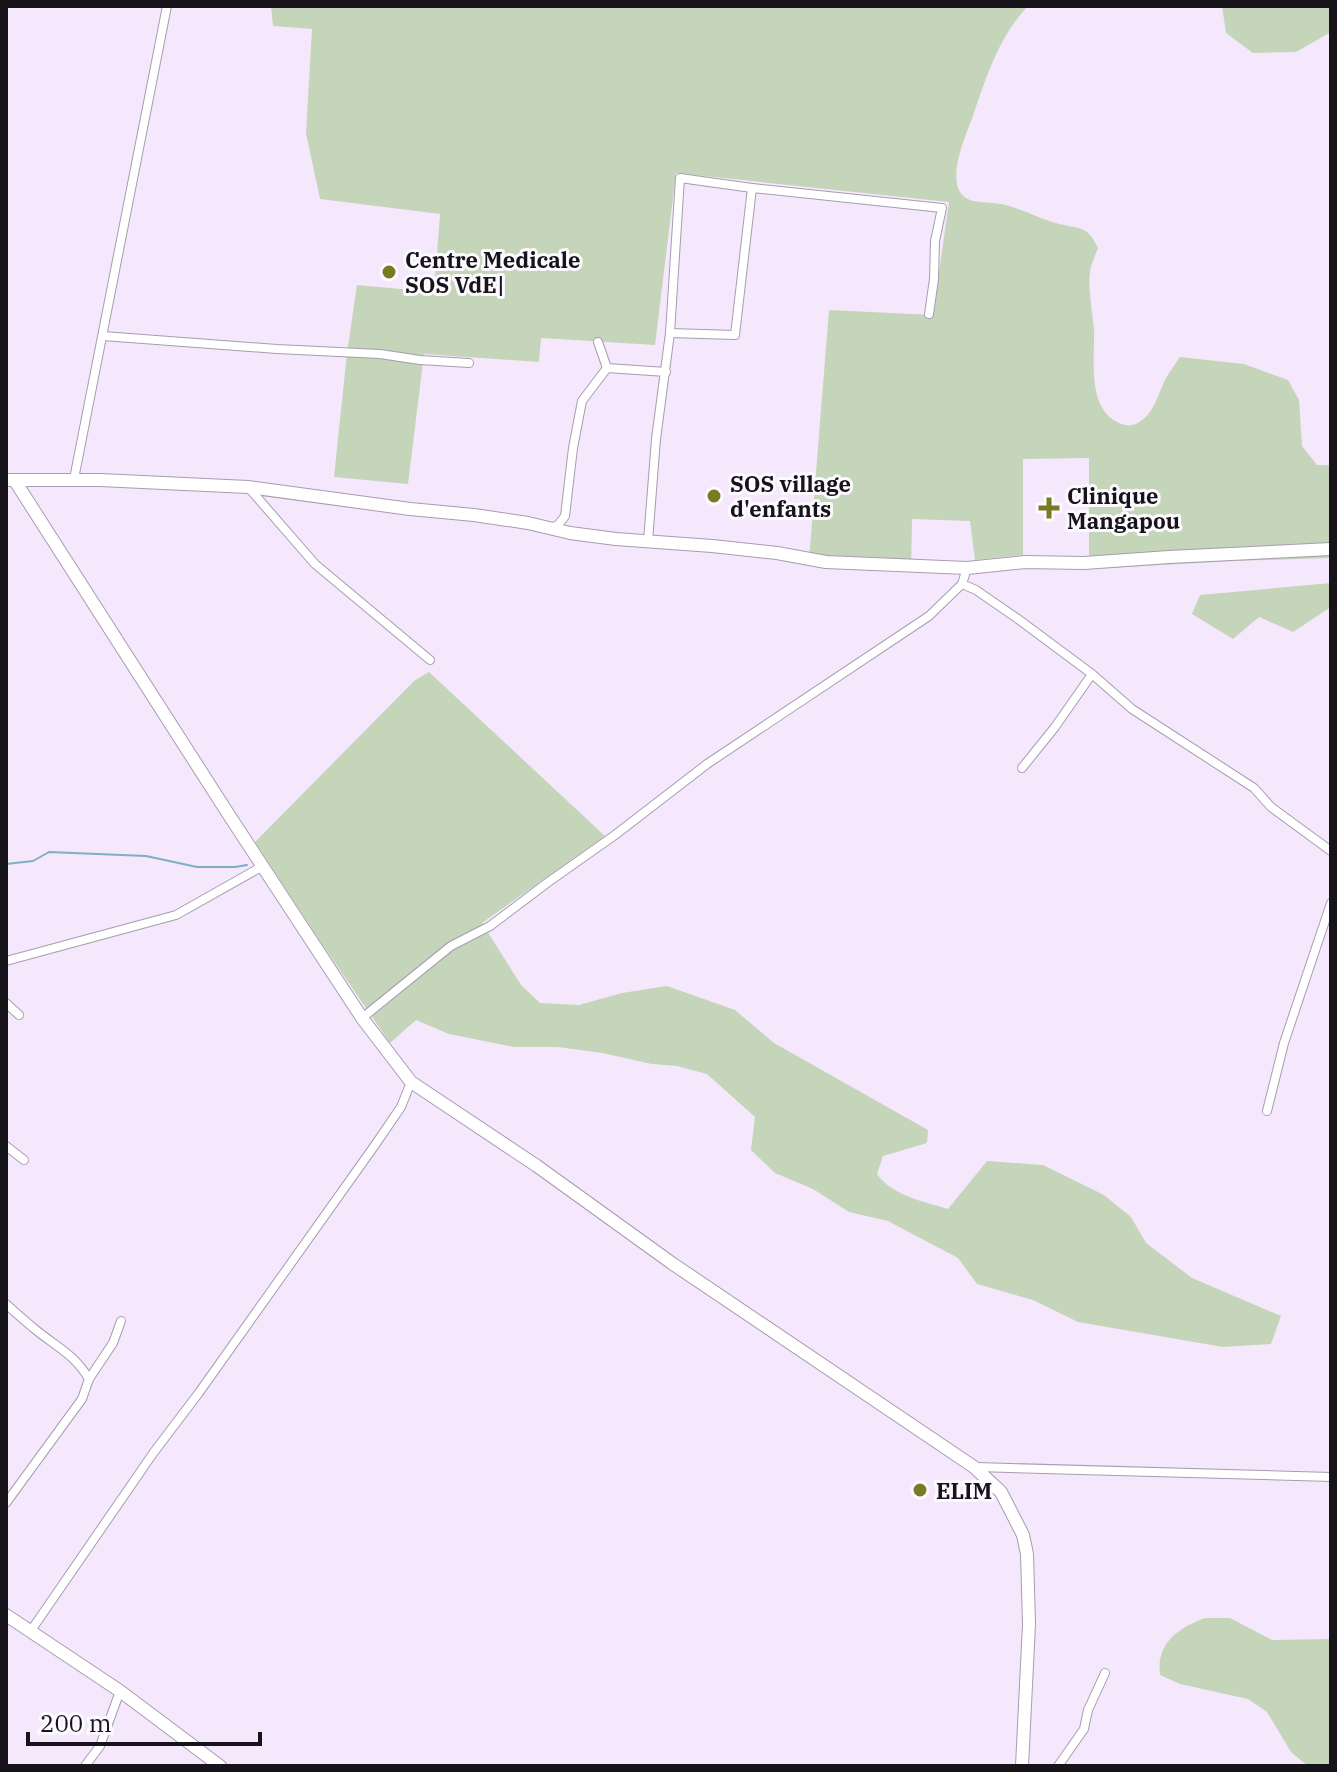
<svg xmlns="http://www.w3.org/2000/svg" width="1337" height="1772" viewBox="0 0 1337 1772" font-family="'IBM Plex Serif',serif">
<rect width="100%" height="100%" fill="#f5e8fd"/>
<g fill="#c5d5b9">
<path d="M271,6h757c-29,30 -42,72 -55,110 -7,19 -32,73 -3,84 9,3 21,2 31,4 20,4 39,15 58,20 22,5 29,2 39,24 -3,8 -7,16 -8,24 -2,16 2,39 4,56 1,28 -8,81 25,95 9,4 16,3 23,-3 13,-9 17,-29 24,-42 4,-7 9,-14 14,-21l64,7 44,16 11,20 3,46 15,19h14v93l-97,3 -145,8v-111l-66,1v96l-48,5 -5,-39 -58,-2 -1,52 -102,-11 20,-250 104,5 16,-113 -273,-29 -21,172 -114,-7 -2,24 -115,-8 -16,130 -74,-7 13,-124 10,-68 77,7 6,-78 -120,-15 -14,-66 6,-104 -39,-3z"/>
<path d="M1222,6h109v26l-35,20 -43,1 -27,-20z"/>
<path d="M1331,583v24l-38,25 -34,-15 -26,22 -41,-25 8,-19z"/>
<path d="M429,672l176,164 -123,87 39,62 19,18 39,2 43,-12 45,-7 68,24 39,33 154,87 -1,13 -44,13 -6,18c14,21 48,28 71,35l39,-48 56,4 61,30 27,22 15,26 46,35 89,38 -10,28 -48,3 -145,-25 -45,-22 -56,-16 -19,-26 -70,-37 -39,-9 -36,-23 -38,-16 -24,-23 4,-33 -48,-43 -30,-8 -25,-2 -50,-11 -44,-6h-44l-65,-13 -33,-14 -26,23 -70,-102 -65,-99 159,-161z"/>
<path d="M1205,1618h25l42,22 59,-1v127h-23l-17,-14 -24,-40 -19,-13 -68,-15 -20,-9c-4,-32 18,-47 45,-57z"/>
</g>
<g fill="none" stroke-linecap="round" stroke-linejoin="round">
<path stroke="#7eafc6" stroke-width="2" d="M6,864l27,-3 16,-9 97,4 51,11h38l12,-2"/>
<g stroke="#a89cb0" stroke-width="10">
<g id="street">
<path d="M670,333l65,2 17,-147"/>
<path d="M103,336l174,13 103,5 40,6 49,3"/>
<path d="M598,342l9,26"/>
<path d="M74,479l93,-473"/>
<path d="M248,487l67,77 115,96"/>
<path d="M551,528l7,-3 7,-9 8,-68 9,-47 25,-33 59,4"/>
<path d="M648,541l8,-102 14,-106 10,-155 72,10 190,20 -7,33 -1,38 -5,35"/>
<path d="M962,584l14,6 42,29 74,55 40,35 122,79 17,19 60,44"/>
<path d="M1022,768l33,-41 37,-53"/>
<path d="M6,961l170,-46 87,-49"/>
<path d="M6,1003l13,12"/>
<path d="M362,1018l89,-72 39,-20 57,-43 68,-48 92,-71 222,-148 33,-32 5,-16"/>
<path d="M1267,1111l17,-68 47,-140"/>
<path d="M6,1146l18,14"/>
<path d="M6,1304c10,9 20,18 30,26 22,18 38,24 53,49"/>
<path d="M976,1467l355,10"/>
<path d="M6,1503l76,-104 7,-20 24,-36 8,-22"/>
<path d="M30,1632l124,-180 44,-58 177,-249 26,-38 10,-25"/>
<path d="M85,1766l15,-20 20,-55"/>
<path d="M1058,1766l26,-37 4,-19 17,-37"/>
</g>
</g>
<g stroke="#a89cb0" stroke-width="14">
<g id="secondary">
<path d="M6,480h94l148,7 162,22 64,6 54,8 42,10 46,6 96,7 65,7 49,9 141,6 58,-6 59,1 85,-6 162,-8"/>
<path d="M15,481l212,331 135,206 49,64 126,84 136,98 301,203 27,25 22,43 4,19 2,70 -7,142"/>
<path d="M6,1615l114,76 100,75"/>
</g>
</g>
<use href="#street" stroke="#fff" stroke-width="8"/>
<use href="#secondary" stroke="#fff" stroke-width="12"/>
</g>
<g fill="#797a23" stroke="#fcfafe" stroke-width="3">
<circle cx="389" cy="272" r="8"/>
<circle cx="714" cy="496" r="8"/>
<path d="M1045 496h8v8h8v8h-8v8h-8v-8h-8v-8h8z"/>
<circle cx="920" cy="1490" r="8"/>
</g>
<g text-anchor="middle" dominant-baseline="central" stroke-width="6" stroke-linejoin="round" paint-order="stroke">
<g font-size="22" font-weight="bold" fill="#17131a" stroke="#fcfafe" text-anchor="start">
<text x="405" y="259">Centre Medicale<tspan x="405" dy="25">SOS VdE|</tspan></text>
<text x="730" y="483">SOS village<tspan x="730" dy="25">d'enfants</tspan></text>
<text x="1067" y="495">Clinique<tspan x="1067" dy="25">Mangapou</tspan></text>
<text x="936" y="1490">ELIM</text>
</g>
</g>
<rect width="1337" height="1772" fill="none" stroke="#17131a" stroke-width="16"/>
<path d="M28 1732v12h232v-12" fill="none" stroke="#17131a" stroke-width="4"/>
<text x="40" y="1732" font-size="24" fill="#17131a" stroke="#fcfafe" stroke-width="6" paint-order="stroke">200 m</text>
</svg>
